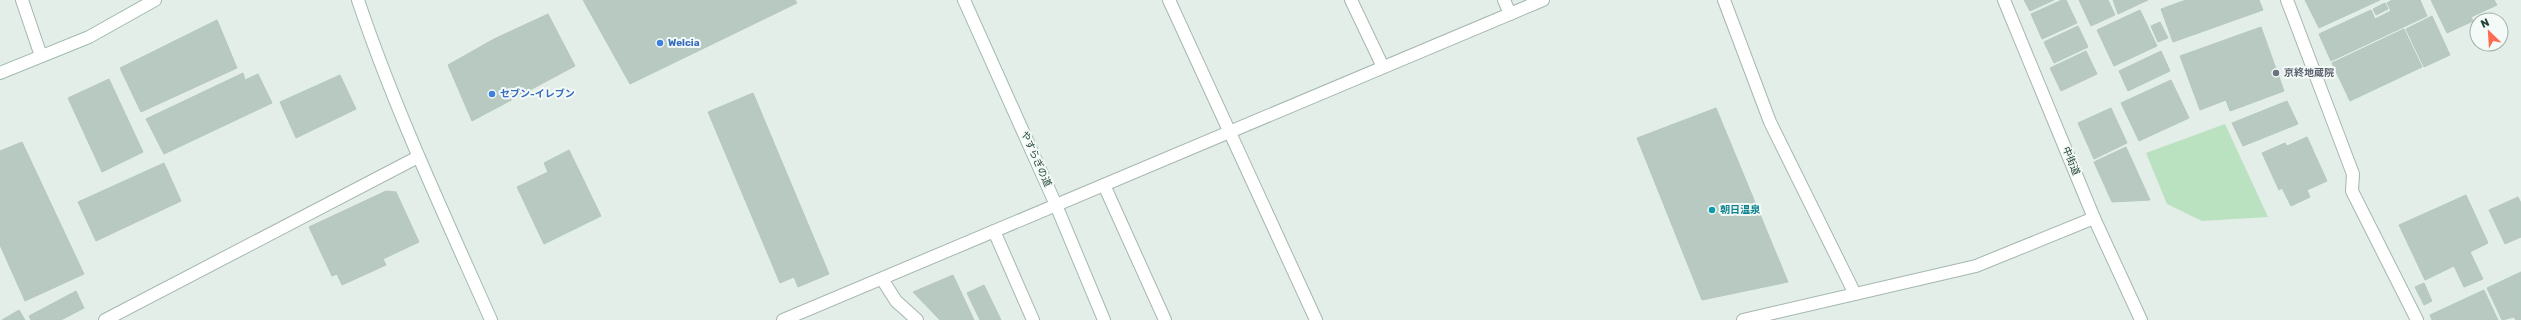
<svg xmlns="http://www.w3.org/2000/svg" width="2521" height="320" viewBox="0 0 2521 320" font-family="Rubik,'Noto Sans JP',sans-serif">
<rect width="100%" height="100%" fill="#e3eee8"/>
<path fill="#bae1c0" d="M2225,124l43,93 -66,4 -35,-17 -21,-51z"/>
<g fill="#b8c9c1" stroke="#b5c9be">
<path d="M583,0h212l2,3 -167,81z"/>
<path d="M2024,0h30l-24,11z"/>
<path d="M2062,0h4l11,23 -35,16 -11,-25z"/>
<path d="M2079,0h29l7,15 -24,11z"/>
<path d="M2113,0h35l-30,14z"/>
<path d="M2186,0h73l4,10 -90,32 -12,-33z"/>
<path d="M2305,0h75l-61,28z"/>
<path d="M2392,0h28l7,16 -96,45 -12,-27 52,-24 4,9 16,-8 -4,-8z"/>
<path d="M2431,0h63l3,5 -26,12 2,4 -26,12z"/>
<path d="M2385,3l3,6 -12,6 -3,-6z"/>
<path d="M2140,10l17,36 -43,20 -17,-36z"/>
<path d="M548,14l27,52 -103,55 -24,-56 46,-26z"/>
<path d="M2432,16l18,39 -26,12 -18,-38z"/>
<path d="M217,20l20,48 -96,44 -21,-44z"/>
<path d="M2160,22l8,16 -10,4 -7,-16z"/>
<path d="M2078,26l10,21 -34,16 -10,-21z"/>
<path d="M2261,27l23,64 -54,20 -4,-11 -26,10 -20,-54z"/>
<path d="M2404,29l18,38 -72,34 -18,-38z"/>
<path d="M2086,51l11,23 -36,17 -11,-23z"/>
<path d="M2161,51l9,20 -42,20 -9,-20z"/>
<path d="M243,73l2,7 13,-6 14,29 -108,51 -18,-35z"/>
<path d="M340,75l16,34 -60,29 -16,-36z"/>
<path d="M109,79l34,73 -41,20 -34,-74z"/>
<path d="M2171,80l18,38 -50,23 -18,-38z"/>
<path d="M753,93l76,181 -31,13 -4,-10 -14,6 -72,-171z"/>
<path d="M2287,101l11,23 -55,22 -11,-23z"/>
<path d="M1716,108l72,174 -86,18 -65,-162z"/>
<path d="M2111,108l16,35 -33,16 -16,-36z"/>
<path d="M2307,137l20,44 -20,9 3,7 -19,9 -9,-18 -3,2 -17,-37 23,-10 2,3z"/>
<path d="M22,142l62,132 -59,27 -25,-56v-94z"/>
<path d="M2126,147l24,53 -38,2 -18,-40z"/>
<path d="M569,150l32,66 -57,28 -27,-57 31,-15 -4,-9z"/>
<path d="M164,163l17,38 -85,40 -18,-39z"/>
<path d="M386,191l10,1 23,50 -36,17 3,6 -44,20 -5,-11 -5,2 -23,-49z"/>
<path d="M2466,195l22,48 -18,9 13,27 -19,8 -10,-21 -29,14 -26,-55z"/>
<path d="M2518,197l3,6v34l-16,7 -16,-34z"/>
<path d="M2521,272v48h-5l-2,-3 -12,3 -15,-32z"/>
<path d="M953,275l21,45h-34l-27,-28z"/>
<path d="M2424,283l8,18 -8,4 -9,-18z"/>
<path d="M984,285l17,35h-21l-13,-27z"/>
<path d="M2484,290l14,30h-66l-2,-5z"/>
<path d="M76,291l8,17 -23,12h-30l-2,-4z"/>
<path d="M19,310l6,10h-23z"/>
</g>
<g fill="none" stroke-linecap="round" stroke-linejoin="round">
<g stroke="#a5b7af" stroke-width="14">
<g id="lane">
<path d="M22,0l19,56"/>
<path d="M1169,0l147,320"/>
<path d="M1351,0l32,67"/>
<path d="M1504,0l6,14"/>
<path d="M1724,0l46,122 85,172"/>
<path d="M882,279l14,22 21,19"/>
<path d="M105,320l313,-163"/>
</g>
</g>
<g stroke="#a5b7af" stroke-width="14">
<g id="street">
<path d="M2004,0l90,218 47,102"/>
<path d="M2287,0l66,174 -1,17 65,129"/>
<path d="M1104,185l61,135"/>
<path d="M994,231l39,89"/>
<path d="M783,320l760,-320"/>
<path d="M1743,320l233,-54 118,-48"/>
</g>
</g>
<g stroke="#a0bbaf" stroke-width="14">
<g id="secondary">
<path d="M358,0c37,110 86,214 133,320"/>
<path d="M964,0l92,205 48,115"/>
<path d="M0,73l89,-36 66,-37"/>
</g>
</g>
<use href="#lane" stroke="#fff" stroke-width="12"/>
<use href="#street" stroke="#fff" stroke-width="12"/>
<use href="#secondary" stroke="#fff" stroke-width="12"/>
</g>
<g fill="#3f7fe0" stroke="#f4faf7" stroke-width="1.5">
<circle cx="660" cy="43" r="4"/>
<circle cx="492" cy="94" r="4"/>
</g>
<circle fill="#6b7280" stroke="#f4faf7" stroke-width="1.5" cx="2276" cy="73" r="4"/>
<circle fill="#0f9aa8" stroke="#f4faf7" stroke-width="1.5" cx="1712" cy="210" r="4"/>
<g text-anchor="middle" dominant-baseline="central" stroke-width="4" stroke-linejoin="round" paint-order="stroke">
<g font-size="10" font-weight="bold" fill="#366cbe" stroke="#f4faf7" text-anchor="start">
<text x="668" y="43">Welcia</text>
<text x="500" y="94">セブン-イレブン</text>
</g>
<g font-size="10" font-weight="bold" fill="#5b616d" stroke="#f4faf7" text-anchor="start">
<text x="2284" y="73">京終地蔵院</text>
</g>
<g font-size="10" fill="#214235" stroke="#f4faf7">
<text transform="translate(1036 159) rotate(66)">やすらぎの道</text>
<text transform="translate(2071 161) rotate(68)">中街道</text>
</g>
<g font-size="10" font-weight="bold" fill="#0d838f" stroke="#f4faf7" text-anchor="start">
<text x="1720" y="210">朝日温泉</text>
</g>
</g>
<g transform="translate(2489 32) rotate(335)"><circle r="19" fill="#f4faf7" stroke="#a0b0a9"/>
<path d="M0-3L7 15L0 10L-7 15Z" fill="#fe6951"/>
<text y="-6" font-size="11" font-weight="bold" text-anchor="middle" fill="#214235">N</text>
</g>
</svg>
